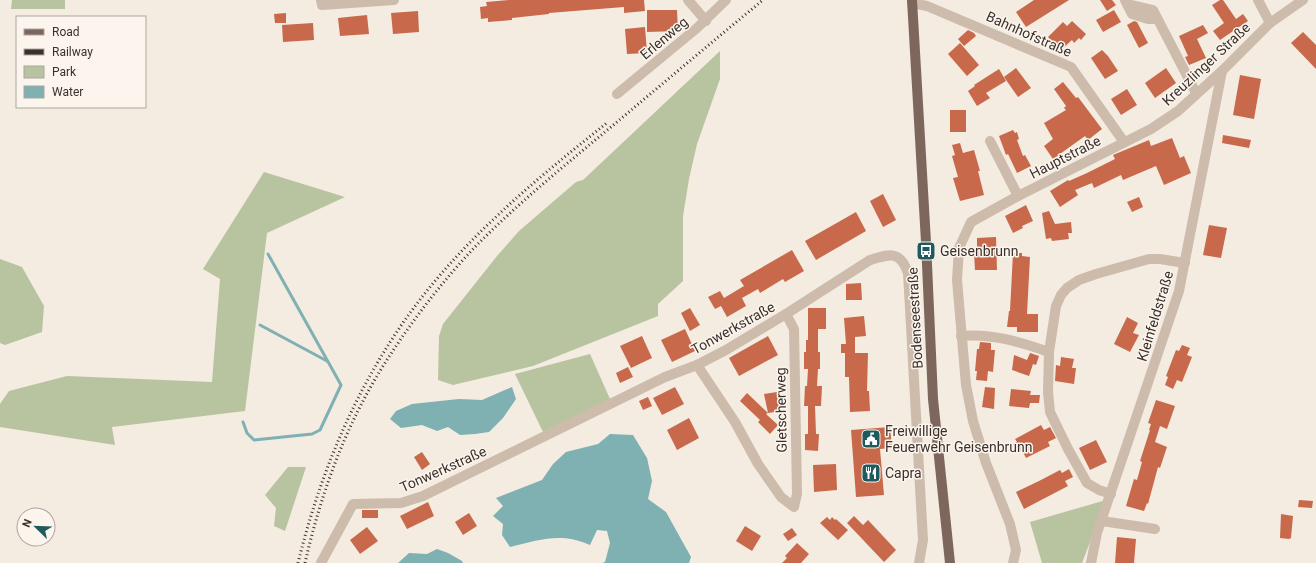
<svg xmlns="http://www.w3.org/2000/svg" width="1316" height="563" viewBox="0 0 1316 563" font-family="Roboto,sans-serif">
<rect width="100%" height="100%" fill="#f4ebe1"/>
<g fill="#b8c4a0">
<path d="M12,0h53v9h-54z"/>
<path d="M720,51v28l-23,65 -8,35 -6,37v65l-25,23v12l-125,50 -80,19 -15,-5 1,-44 4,-12 54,-68 22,-25 57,-49 7,-2z"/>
<path d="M264,172l81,25 -78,36 -22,178 -133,16 3,18 -115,-18v-23l9,-13 58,-15 145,6 8,-103 -17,-10z"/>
<path d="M0,259l22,8 22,39 -2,26 -37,13 -5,-2z"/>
<path d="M590,354l20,45 -67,33 -28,-58z"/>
<path d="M288,467h18l-21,64 -11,-5 2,-18 -11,-13z"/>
<path d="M1106,500l-24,63h-40l-12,-41z"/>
</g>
<g fill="#7fb0b2">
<path d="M512,387l4,12 -13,19 -14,14 -14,2 -15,1 -12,-8 -11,4 -15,-6 -21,3 -11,-9 6,-8 16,-7 47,-5 23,1z"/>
<path d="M610,434l23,1 14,23 5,23 -4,18 18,13 25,45 -2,6h-87l3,-1 5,-19 -3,-12 -10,-1 -7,15c-30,-13 -50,-5 -80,2l-8,-12 1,-11 -10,-8 10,-10 -7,-8 46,-18 11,-16 13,-12 32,-8z"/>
<path d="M437,549l11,4 14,8 1,2h-65l11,-10 18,1z"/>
</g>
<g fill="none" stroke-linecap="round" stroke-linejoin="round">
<g stroke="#7fb0b2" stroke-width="3">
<path d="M260,325l67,36"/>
<path d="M243,422l4,11 7,7 58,-6 8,-4 21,-45 -73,-131"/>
</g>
</g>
<g fill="#c8694b">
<path d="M509,0h135l1,11 -21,2v-6l-75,6v1l-37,4v2l-24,2v-4l-7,1 -1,-12 7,-1 -1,-4z"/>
<path d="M1034,0h35l-43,27 -10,-15z"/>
<path d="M1100,0h12l4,5 -9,6z"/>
<path d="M1220,0h3l13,19 7,-5 5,7 -28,19 -7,-9 11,-8 -12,-18z"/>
<path d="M647,10h30l1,21 -31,1z"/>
<path d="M1114,10l7,12 -18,10 -7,-12z"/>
<path d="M418,11l1,21 -26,2 -2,-21z"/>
<path d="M286,13v10h-11l-1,-9z"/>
<path d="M367,15l2,19 -29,2 -2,-18z"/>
<path d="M1072,21l14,13 -5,6 -2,-2 -5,5 -2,-3 -11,10 -13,-13 15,-15 4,4z"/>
<path d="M1134,21l3,1 11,21 -9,5 -12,-23z"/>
<path d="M313,23l1,17 -31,2 -1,-17z"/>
<path d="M1203,25l5,8 -11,6 9,19 -17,7 -4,-8 3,-1 -9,-20z"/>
<path d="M645,27l2,26 -20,1 -2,-25z"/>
<path d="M968,30l6,3 2,3 -12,10 -6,-7z"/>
<path d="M1303,32l13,13v24l-25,-26z"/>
<path d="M960,43l19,22 -12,11 -19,-22z"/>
<path d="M1102,50l6,6 10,15 -13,8 -14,-21z"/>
<path d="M1016,68l15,20 -13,9 -14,-20z"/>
<path d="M1166,68l10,15 -21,15 -10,-15z"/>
<path d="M999,69l7,12 -20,12 4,5 -13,8 -9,-15 7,-5 -1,-1z"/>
<path d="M1240,75l21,4 -7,40 -21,-4z"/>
<path d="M1063,82l13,16 2,-1 24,32 -14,11 -3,-4 -32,23 -9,-13 9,-7 -9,-16 22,-13 -2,-2 2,-2 -12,-17z"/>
<path d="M1127,89l10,16 -16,10 -10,-16z"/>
<rect x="950" y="110" width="16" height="22"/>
<path d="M1013,130l2,3 2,-1 2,7 -2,1 6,16 2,-1 6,11 -14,7 -9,-19 -2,1 -7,-19z"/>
<path d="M1223,135l28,5 -2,8 -27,-5z"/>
<path d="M1172,138l8,20 4,-2 7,17 -27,12 -8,-19 -33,14 -2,-5 -27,13 -2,-5 -17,7 3,5 -18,12 -10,-16 18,-11 1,1 18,-8 28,-14 -2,-4 36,-15 2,6z"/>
<path d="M960,143l3,10 11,-3 6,21h-2l6,24 -24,6 -7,-23 5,-1 -6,-21 3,-1 -3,-10z"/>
<path d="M883,194l13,26 -13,7 -13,-26z"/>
<path d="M1139,197l4,10 -11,5 -5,-10z"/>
<path d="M1026,205l7,16 -11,5 1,2 -10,5 -8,-17z"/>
<path d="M1049,211l6,13 16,-2 1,11h-4l1,6 -17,2 -1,-3 -5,1 -4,-26z"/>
<path d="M856,212l10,19 -50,29 -11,-19z"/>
<path d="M1209,225l18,3 -6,30 -18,-3z"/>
<path d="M996,237l1,33h-22l-1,-17h3v-15z"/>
<path d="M792,250l12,21 -19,11 -2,-3 -23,14 -2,-4 -16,9 4,8 -19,11 -6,-11 -6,3 -7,-12 12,-6 4,7 20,-12 -4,-6z"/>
<path d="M1013,253h9v3l8,1 -3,57h11v18h-21v-5h-10l2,-16h1z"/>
<path d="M861,283l1,17h-16v-16z"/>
<path d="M690,308l10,17 -10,6 -9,-18z"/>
<path d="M808,308h18v21h-8v23h2v17h-2l-1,17h5l-1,20h-6l1,28h3l-1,17 -13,-1v-16h3v-28h-4l1,-20h2l1,-17h-4v-17h2v-12h2z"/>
<path d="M864,316l2,20 -11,1v16h13l-1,38h2l1,20 -20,1 -1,-35h-4v-24h-4v-9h5l-2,-26z"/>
<path d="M1127,317l11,6 -5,10 6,2 -9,17 -16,-8z"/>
<path d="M685,329l10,22 -23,11 -11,-22z"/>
<path d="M642,336l10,22 -21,10 -11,-22z"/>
<path d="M768,336l10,19 -39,21 -10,-18z"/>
<path d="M980,342l11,1v7h4l-2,22 -5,-1 -1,10 -11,-1 1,-9h-2l2,-22h2z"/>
<path d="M1182,345l8,3 -3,7 5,2 -10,25 -5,-2 -4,9 -8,-4 3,-8 -2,-1 10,-26 3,1z"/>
<path d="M1030,353l9,3 -3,9 -3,-1 -4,12 -17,-6 2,-15 13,5z"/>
<path d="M1061,357l13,2 -2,9h4l-2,16 -19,-3 1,-16 4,1z"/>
<path d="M628,367l5,10 -13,6 -4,-10z"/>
<path d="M675,387l9,17 -22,11 -9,-17z"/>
<path d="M985,387l10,1 -1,21 -12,-2z"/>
<path d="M1011,389l20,2 -1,4h10l-1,8h-9l-1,5 -20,-2z"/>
<path d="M777,392l4,19 -13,2 -4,-19z"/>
<path d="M747,393l21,20 -2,1 12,11 -8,9 -12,-12 2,-2 -20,-19z"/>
<path d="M648,397l4,9 -9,4 -4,-9z"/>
<path d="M1156,400l19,6 -8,23 -7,-3 -5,16 12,5 -7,21 -2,-1 -10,37 -1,-1 -3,8 -18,-5 8,-27 3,1 5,-18 -2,-1 10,-31h-1l2,-6 -3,-1z"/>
<path d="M689,418l10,20 -22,12 -10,-20z"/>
<path d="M1041,425l3,5 6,-3 6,11 -8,4 2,4 -24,12 -4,-8 -5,3 -4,-9 4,-2 -2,-3z"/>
<path d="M890,427l2,21 -12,1 4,46 -28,2 -5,-67z"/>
<path d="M1096,440l11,22 -17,8 -11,-22z"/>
<path d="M422,452l8,12 -8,6 -8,-13z"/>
<path d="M836,464l1,26 -23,2 -1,-27z"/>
<path d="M1069,469l4,8 -8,4 3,5 -44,23 -8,-17 23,-11 21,-11 2,3z"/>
<path d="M1299,500l14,1 -1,7 -14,-1z"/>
<path d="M428,502l6,14 -27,13 -7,-13z"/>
<rect x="362" y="510" width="16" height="8"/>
<path d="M469,513l8,13 -14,9 -8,-13z"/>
<path d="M1281,514l12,2 -2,22 -2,1 -9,-1z"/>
<path d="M854,516l9,9 5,-5 28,30 -12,12 -37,-39z"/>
<path d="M827,517l3,3 2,-3 3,3 1,-1 12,11 -10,10 -18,-17z"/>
<path d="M745,526l16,10 -9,15 -16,-10z"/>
<path d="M367,527l11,14 -18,13 -10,-14z"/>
<path d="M792,528l5,7 -9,6 -5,-7z"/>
<path d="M1117,537l19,2 -2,24h-19z"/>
<path d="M797,543l12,11 -8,9h-19l5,-5 -2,-2z"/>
</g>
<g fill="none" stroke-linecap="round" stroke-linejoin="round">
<g stroke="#cdbbac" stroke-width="10">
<path d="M321,0l1,5 72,-5"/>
<path d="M688,0l18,21"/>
<path d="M1125,0l7,14 16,5h9"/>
<path d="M1258,0l12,23"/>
<path d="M912,3l15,3 144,61 53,75"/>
<path d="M1127,4l26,6 43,83"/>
<path d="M617,94l80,-66 29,-28"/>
<path d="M990,141l28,55"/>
<path d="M961,336c31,-3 59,6 88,16"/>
<path d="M697,365l38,57 23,42 23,33 13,10 3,-13 -3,-165 -8,-15"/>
<path d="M1111,494l-12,-4 -12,-7 -19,-34 -18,-37 -2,-20 1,-40 7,-46 5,-11 6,-7 12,-8 17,-6 53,-15h11l25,4"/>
<path d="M1102,521l53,8"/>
<path d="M321,563l32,-59 48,-1 22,-7 242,-119 32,-12 29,-15 60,-36 84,-54c20,-6 30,-10 38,13l15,267 -4,23"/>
<path d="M1013,563l3,-13 -6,-26 -24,-61 -13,-42 -7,-36 -9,-105 2,-32 12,-26 47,-26 133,-67 27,-18 44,-40 48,-48 33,-23"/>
<path d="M1091,563l6,-30 82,-242 43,-220"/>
</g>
<path stroke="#7d675c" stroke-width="10" d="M912,0l14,242 7,157 17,164"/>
<g stroke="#3b302b" stroke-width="3" stroke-dasharray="1 3" stroke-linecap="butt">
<path d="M298,563c26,-106 71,-206 143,-289 49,-57 108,-105 167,-152"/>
<path d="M305,563c16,-70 41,-139 80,-200 26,-41 56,-80 89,-115 42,-43 90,-82 137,-121 50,-42 101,-85 152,-127"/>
</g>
</g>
<defs>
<g id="bus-square" transform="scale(1)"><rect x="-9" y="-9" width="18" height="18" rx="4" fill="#1f5a5e" stroke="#fbf5ee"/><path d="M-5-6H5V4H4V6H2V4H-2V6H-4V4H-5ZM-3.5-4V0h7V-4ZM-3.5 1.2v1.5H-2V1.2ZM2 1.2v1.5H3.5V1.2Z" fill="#fff"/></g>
<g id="civic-square" transform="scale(1)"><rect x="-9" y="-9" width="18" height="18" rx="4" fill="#1f5a5e" stroke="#fbf5ee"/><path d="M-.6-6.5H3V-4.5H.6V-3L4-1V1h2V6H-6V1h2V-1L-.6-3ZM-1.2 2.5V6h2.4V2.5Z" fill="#fff"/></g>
<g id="restaurant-square" transform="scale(1)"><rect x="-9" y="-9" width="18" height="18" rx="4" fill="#1f5a5e" stroke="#fbf5ee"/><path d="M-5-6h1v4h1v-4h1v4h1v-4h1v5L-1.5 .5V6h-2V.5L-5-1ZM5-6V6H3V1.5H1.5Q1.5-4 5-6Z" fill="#fff"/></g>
</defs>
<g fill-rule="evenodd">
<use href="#bus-square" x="926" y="251"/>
<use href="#civic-square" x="871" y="439"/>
<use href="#restaurant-square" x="871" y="473"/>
</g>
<g text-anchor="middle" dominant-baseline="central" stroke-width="3" stroke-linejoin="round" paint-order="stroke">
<g font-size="14" fill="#3b302b" stroke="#fbf5ee">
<text transform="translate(1029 34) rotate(24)">Bahnhofstraße</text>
<text transform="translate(664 38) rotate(-40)">Erlenweg</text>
<text transform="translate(1206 64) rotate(-43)">Kreuzlinger Straße</text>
<text transform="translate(1065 157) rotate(-27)">Hauptstraße</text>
<text transform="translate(1155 316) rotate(-73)">Kleinfeldstraße</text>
<text transform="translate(915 318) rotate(-93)">Bodenseestraße</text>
<text transform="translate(733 328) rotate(-29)">Tonwerkstraße</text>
<text transform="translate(781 410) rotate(-91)">Gletscherweg</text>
<text transform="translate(443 469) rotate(-24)">Tonwerkstraße</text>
</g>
<g font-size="14" fill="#3b302b" stroke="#fbf5ee" text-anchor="start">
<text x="940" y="251">Geisenbrunn</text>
<text x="885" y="431">Freiwillige<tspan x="885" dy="16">Feuerwehr Geisenbrunn</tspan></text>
<text x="885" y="473">Capra</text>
</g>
</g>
<rect x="16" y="16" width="130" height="92" fill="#fbf5ee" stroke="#aea6a0"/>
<rect x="24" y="29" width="20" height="6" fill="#7d675c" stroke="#aea6a0"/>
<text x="52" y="36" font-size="12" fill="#3b302b">Road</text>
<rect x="24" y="49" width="20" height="6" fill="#3b302b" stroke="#aea6a0"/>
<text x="52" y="56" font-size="12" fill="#3b302b">Railway</text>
<rect x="24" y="66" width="20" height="12" fill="#b8c4a0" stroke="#aea6a0"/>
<text x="52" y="76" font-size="12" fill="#3b302b">Park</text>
<rect x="24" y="86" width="20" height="12" fill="#7fb0b2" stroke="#aea6a0"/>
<text x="52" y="96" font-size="12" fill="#3b302b">Water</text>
<g transform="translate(36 527) rotate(293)"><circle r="19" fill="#fbf5ee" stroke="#aea6a0"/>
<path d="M0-3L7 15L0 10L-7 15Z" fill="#1f5a5e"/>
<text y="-6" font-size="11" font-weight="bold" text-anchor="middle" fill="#3b302b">N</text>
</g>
</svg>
